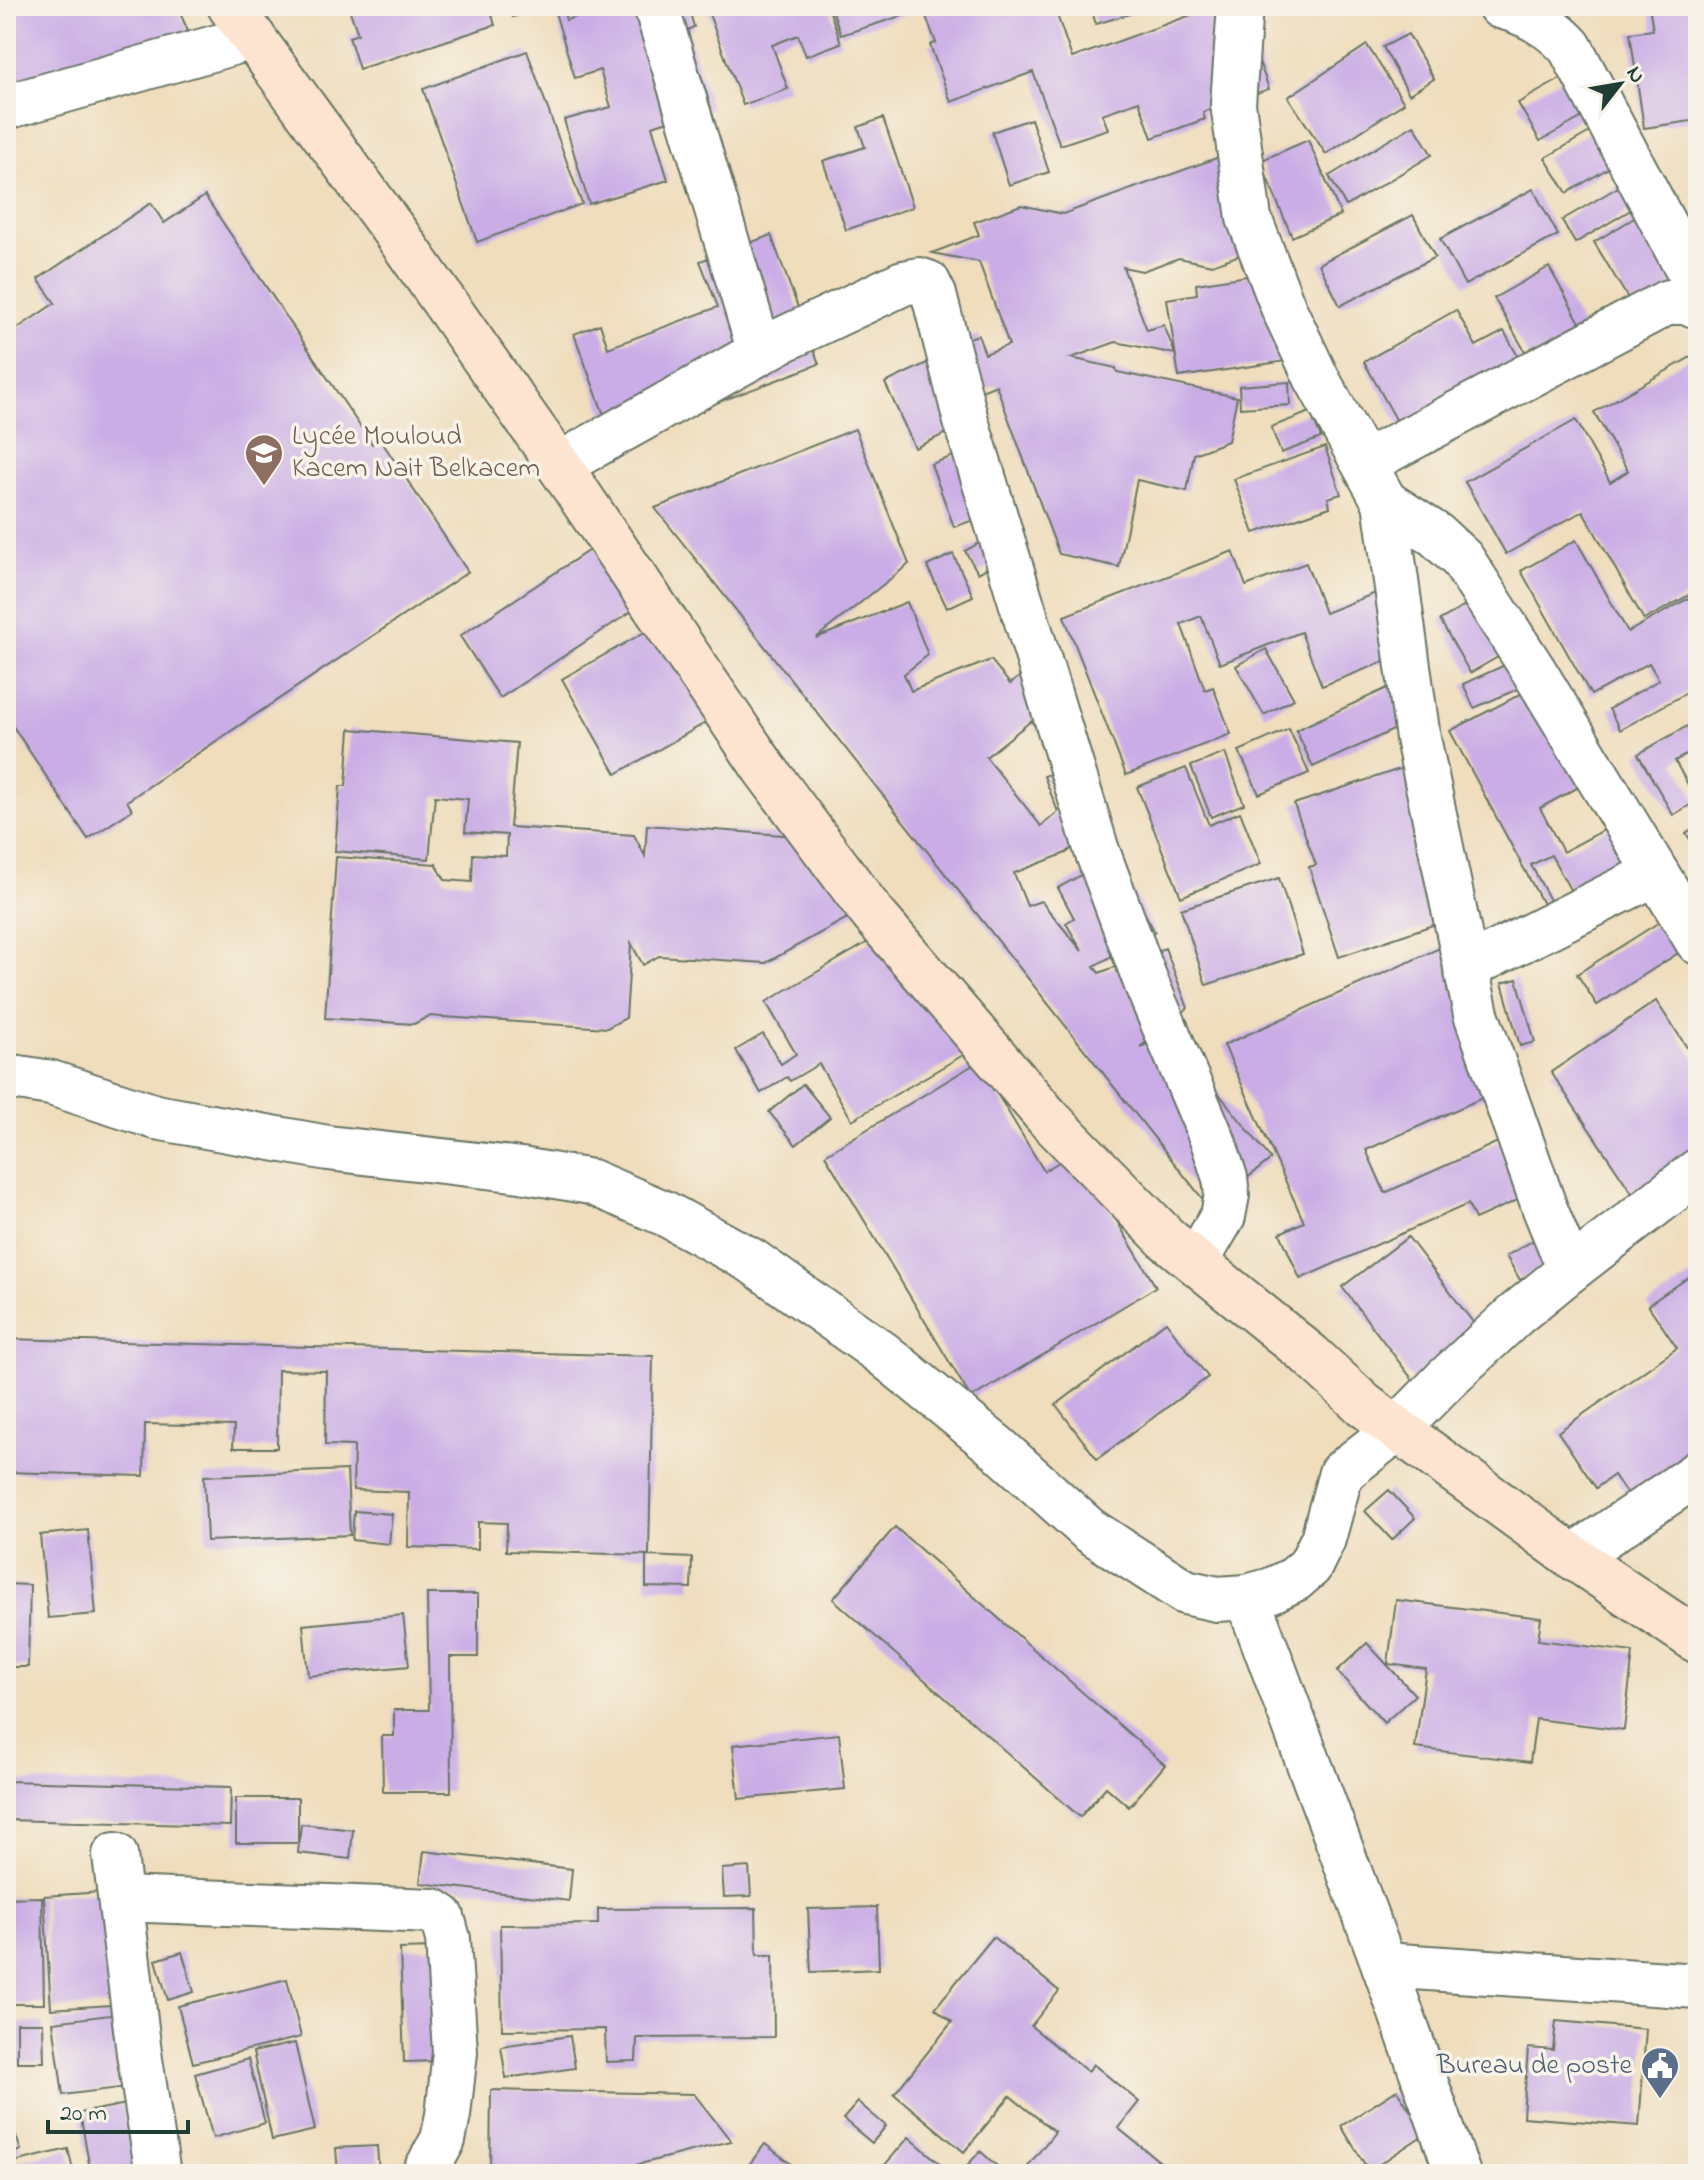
<svg xmlns="http://www.w3.org/2000/svg" width="1704" height="2180" viewBox="0 0 1704 2180" font-family="'Indie Flower',sans-serif">
<rect width="100%" height="100%" fill="#f7f3e8"/>
<filter id="ink" filterUnits="userSpaceOnUse"><feTurbulence type="fractalNoise" baseFrequency=".0125" numOctaves="2"/><feDisplacementMap in="SourceGraphic" scale="16" xChannelSelector="R" yChannelSelector="G"/><feConvolveMatrix kernelMatrix="1 2 1 2 8 2 1 2 1" color-interpolation-filters="sRGB"/></filter>
<filter id="wash" filterUnits="userSpaceOnUse"><feTurbulence type="fractalNoise" baseFrequency=".006" numOctaves="4" result="noise"/><feDisplacementMap in="SourceGraphic" scale="32" xChannelSelector="R" yChannelSelector="G"/><feGaussianBlur stdDeviation="1.8" result="paint"/><feColorMatrix in="noise" values="0 0 0 0 0 0 0 0 0 0 0 0 0 0 0 0 0 1.4 0 .05"/><feComposite in="paint" operator="in"/></filter>
<g filter="url(#wash)">
<rect width="100%" height="100%" fill="#efddbc"/>
<g id="blocks">
<g fill="#caade6">
<path d="M6,6h171l11,25 -182,79z"/>
<path d="M348,6h141l6,19 -136,44 -10,-32 9,-3z"/>
<path d="M510,6h36v1l-33,10z"/>
<path d="M553,6h9l4,14 46,-14h76l6,21 -7,3 24,78 -59,18 16,54 -79,24 -25,-84 47,-13 -11,-37 -25,8z"/>
<path d="M706,6h122l13,37 -35,13 -8,-21 -26,10 16,44 -45,16z"/>
<path d="M831,6h78l2,7 -70,22z"/>
<path d="M922,6h132l18,52 144,-52h23l30,83 -66,23 2,7 -53,19 -13,-37 -37,13 6,15 -48,16 -27,-73 -82,30 -21,-57 6,-2z"/>
<path d="M1090,6h63v1l-57,17z"/>
<path d="M1570,6h33v2l-33,2z"/>
<path d="M1649,6h49v114l-54,8 -14,-95 23,-3z"/>
<path d="M1408,34l26,45 -25,15 -26,-47z"/>
<path d="M1367,45l37,58 -78,51 -38,-57z"/>
<path d="M527,51l55,153 -105,38 -54,-153z"/>
<path d="M1564,77l22,38 -46,26 -22,-38z"/>
<path d="M883,118l30,89 -67,23 -23,-69 42,-14 -7,-20z"/>
<path d="M1031,119l18,53 -40,13 -17,-53z"/>
<path d="M1414,125l18,30 -86,51 -17,-30z"/>
<path d="M1600,126l20,35 -53,32 -22,-35z"/>
<path d="M1308,140l33,75 -49,22 -32,-76z"/>
<path d="M1241,149l35,93 -64,23 -33,-7 -37,13 -19,-4 24,63 17,-5 11,29 -59,-12 -45,16 45,10 1,4 120,25 -9,44 -34,13 -7,37 -50,-11 -18,87 -60,-13 -63,-169 -19,8 -19,-51 20,-7 7,19 24,-9 -30,-83 -47,-9 47,-18 -5,-13 47,-17 42,9z"/>
<path d="M1620,186l14,22 -59,35 -13,-23z"/>
<path d="M1533,189l25,46 -93,50 -25,-46z"/>
<path d="M205,196l167,248 8,-5 88,133 -341,229 5,9 -44,29 -82,-123v-380l49,-33 -17,-24 113,-76 13,20z"/>
<path d="M1641,214l41,68 -47,28 -41,-68z"/>
<path d="M1413,215l22,42 -95,49 -21,-42z"/>
<path d="M771,235l48,129 -205,78 -40,-108 26,-10 8,24 110,-41 -18,-46z"/>
<path d="M1549,267l38,68 -54,30 -39,-67z"/>
<path d="M1292,269l14,89 -127,19 -12,-78 30,-5 -1,-10z"/>
<path d="M1456,310l20,36 28,-15 28,51 -119,68 -49,-88z"/>
<path d="M950,352l31,65 -66,31 -30,-65z"/>
<path d="M1698,353v237l-54,30 -61,-109 -77,43 -41,-72 111,-62 34,62 18,-11 -34,-59z"/>
<path d="M1289,382l1,23 -50,3 -1,-22z"/>
<path d="M1310,412l11,26 -40,15 -10,-26z"/>
<path d="M855,429l54,135 -93,74 91,-36 21,53 -24,19 7,17 80,-31 19,24 41,-32 8,104 -28,-35 -45,36 55,69 17,-14 -14,-36 38,-14 24,59 -40,32 -52,20 13,33 14,-5 41,50 -16,-28 8,-5 -16,-30 56,-31 41,75 -61,34 5,7 66,-25 23,60 -48,39 32,-12 99,124 -61,49 -555,-700z"/>
<path d="M982,446l23,63 -51,18 -23,-63z"/>
<path d="M1325,447l16,47 -13,4 2,9 -76,26 -20,-54z"/>
<path d="M1010,526l13,23 -45,24 -13,-22z"/>
<path d="M1576,540l52,92 70,-39v111l-8,-13 -70,39 -11,-21 50,-29 -10,-17 -58,32 -70,-124z"/>
<path d="M594,547l41,62 -135,89 -40,-62z"/>
<path d="M1233,551l13,35 60,-23 19,50 53,-21 24,63 -80,31 -21,-54 -81,32 -19,-48 -20,8 24,66 8,-3 18,47 -105,41 -62,-159z"/>
<path d="M953,554l20,42 -26,12 -20,-42z"/>
<path d="M1490,592l29,53 -49,28 -30,-53z"/>
<path d="M659,624l53,95 -96,55 -54,-95z"/>
<path d="M1266,649l28,50 -30,16 -28,-49z"/>
<path d="M1536,651l12,25 -74,32 -11,-24z"/>
<path d="M1559,674l51,96 -70,38 23,44 63,-34 21,38 -74,39 -22,-40 -20,10 33,61 -7,4 -107,-199z"/>
<path d="M1409,678l17,37 -113,52 -17,-37z"/>
<path d="M1698,720v28l-23,13 22,40 -24,14 -35,-61z"/>
<path d="M350,729l167,14 -7,84 124,8 11,21 2,-31 162,12 62,68 -105,58 -107,-7 -16,9 -12,-22 -5,75 -19,10 -178,-12 -15,8 -89,-6 11,-161 100,7 9,16 27,2 1,-28 33,2 1,-21 -42,-3 3,-33 -33,-3 -6,63 -94,-8 5,-65h6z"/>
<path d="M1289,729l20,44 -50,21 -20,-43z"/>
<path d="M1225,753l19,51 -33,13 -20,-51z"/>
<path d="M1439,756l17,161 -117,40 -30,-90 7,-2 -22,-61z"/>
<path d="M1186,768l23,57 31,-13 21,52 -80,33 -44,-110z"/>
<path d="M1698,825v27l-12,-19z"/>
<path d="M1279,878l24,76 -97,31 -25,-76z"/>
<path d="M1677,911l20,30 -100,64 -20,-31z"/>
<path d="M897,925l73,126 -118,69 -33,-56 -29,17 -3,-4 -26,16 -25,-43 27,-16 18,30 15,-10 -30,-52z"/>
<path d="M1453,942l65,140 -152,68 19,43 135,-61 25,56 -70,31 -7,-15 -168,75 -20,-46 24,-11 -80,-177z"/>
<path d="M1517,979l18,63 -15,4 -18,-63z"/>
<path d="M1656,1001l40,60 2,-1v136l-44,30 -103,-154z"/>
<path d="M978,1062l66,109 32,-19 80,135 -185,111 -146,-243z"/>
<path d="M803,1084l27,33 -34,28 -27,-33z"/>
<path d="M1546,1233l14,24 -40,23 -14,-24z"/>
<path d="M1408,1237l77,101 -66,50 -77,-101z"/>
<path d="M1698,1271v195l-61,43 -23,-34 -18,13 -38,-56 119,-84 -29,-43z"/>
<path d="M1166,1322l42,55 -111,82 -41,-54z"/>
<path d="M6,1339l647,17 -4,199 -143,-4 1,-28 -29,-1v27l-70,-2 1,-55 -56,-2 1,-44 -29,-1 1,-74 -48,-1 -1,78h-44l1,-22 -89,-2 -1,52 -138,-4z"/>
<path d="M347,1470l3,65 -143,6 -3,-65z"/>
<path d="M1389,1490l26,28 -23,22 -27,-29z"/>
<path d="M354,1511l38,3 -3,30 -37,-4z"/>
<path d="M895,1527l270,238 -36,42 -23,-20 -26,30 -247,-218z"/>
<path d="M88,1530l8,84 -48,4 -8,-83z"/>
<path d="M646,1556l46,2 -1,30 -45,-1z"/>
<path d="M6,1584l24,1 -2,82h-22z"/>
<path d="M427,1594h51v63h-28l1,135h-68l-1,-56h12v-26h35z"/>
<path d="M1396,1600l145,18 -3,22 95,12 -9,78 -88,-11 -6,43 -115,-14 11,-79 -38,-5z"/>
<path d="M403,1615l6,51 -101,10 -5,-51z"/>
<path d="M1367,1643l48,52 -31,28 -47,-52z"/>
<path d="M839,1734l6,55 -106,10 -6,-54z"/>
<path d="M6,1781l225,6 -1,39 -224,-6z"/>
<rect x="236" y="1798" width="62" height="45"/>
<path d="M301,1824l52,6 -3,29 -52,-6z"/>
<path d="M424,1851l148,18 -3,32 -149,-18z"/>
<path d="M749,1867l2,29 -27,1 -2,-28z"/>
<path d="M132,1890l9,113 -90,6 -7,-113z"/>
<path d="M42,1897l2,107h-38v-106z"/>
<path d="M877,1907l2,62 -68,3 -3,-63z"/>
<path d="M756,1908l1,47h16l1,82 -137,1 -1,23 -30,1 -1,-33 -103,1 -2,-105 98,-1v-15z"/>
<path d="M993,1937l66,54 -28,35 57,46 5,-8 46,38 -21,26 52,42 -3,4h-129l-10,-8 27,-34 -45,-36 -46,56 -70,-58 58,-72 -17,-14z"/>
<path d="M469,1947l3,113 -68,2 -4,-113z"/>
<path d="M182,1952l12,40 -26,8 -12,-40z"/>
<path d="M287,1979l14,58 -108,26 -15,-57z"/>
<path d="M134,2012l10,73 -81,10 -10,-73z"/>
<path d="M1556,2021l90,8 -7,97 -116,-9 5,-69 25,2z"/>
<path d="M17,2023h26l1,39h-27z"/>
<path d="M570,2036l5,32 -69,10 -5,-32z"/>
<path d="M295,2043l20,87 -43,10 -19,-88z"/>
<path d="M248,2059l17,64 -52,15 -18,-64z"/>
<path d="M491,2090l203,4 37,47 -95,24 -11,9h-135z"/>
<path d="M1397,2090l28,44 -56,37 -28,-45z"/>
<path d="M147,2100l4,74h-60l-11,-61z"/>
<path d="M858,2102l28,24 -14,17 -29,-24z"/>
<path d="M13,2128l8,22 -15,6v-25z"/>
<path d="M909,2137l43,37h-60l-9,-7z"/>
<path d="M765,2144l39,30h-62z"/>
<path d="M377,2146l2,28h-41l-2,-26z"/>
<path d="M68,2149l6,25h-68v-10z"/>
<path d="M980,2151l26,23h-46z"/>
</g>
</g>
</g>
<g filter="url(#ink)">
<use href="#blocks" fill-opacity="0" stroke="#687564" stroke-width="2"/>
<g fill="none" stroke-linecap="round" stroke-linejoin="round">
<g stroke="#687564" stroke-width="48">
<g id="street">
<path d="M656,6l104,346"/>
<path d="M1500,6c28,7 51,20 70,41l128,242"/>
<path d="M6,107l247,-70"/>
<path d="M1364,463l304,-161h19l11,4"/>
<path d="M559,465l223,-125 121,-57 16,-3 9,3 6,12 32,126 131,430 50,134 66,156 12,37 2,17 -4,21 -27,46"/>
<path d="M1385,502l51,33 26,24 72,112 164,271"/>
<path d="M1466,968l190,-95"/>
<path d="M6,1076l45,7 105,34 172,31 193,22 70,12 75,32 86,47 131,93 115,94 91,82 96,62 32,7 30,-2 25,-7 23,-11 15,-13 13,-27 18,-66 57,-45 48,-49 69,-64 55,-45 -25,-61 -69,-195 -58,-276 -33,-236 -68,-123 -34,-72 -34,-89 -16,-114 7,-98"/>
<path d="M1570,1270l128,-99"/>
<path d="M1573,1557l125,-84"/>
<path d="M1247,1597l137,368 74,209"/>
<path d="M115,1855l24,198 19,121"/>
<path d="M121,1899l312,12 9,6 6,22 7,113 -7,63 -5,25 -19,34"/>
<path d="M1384,1965l314,21"/>
</g>
</g>
<g stroke="#687564" stroke-width="48">
<path id="secondary" d="M230,6l170,233 159,226 205,303 108,145 176,205 119,121 143,116 54,50 209,152 125,84"/>
</g>
<use href="#street" stroke="#fff" stroke-width="44"/>
<use href="#secondary" stroke="#fde4d1" stroke-width="44"/>
</g>
</g>
<defs>
<g id="school-pin" transform="scale(2)"><path d="M0 17L-7.5 6A9.5 9.5 0 1 1 7.5 6Z" fill="#8d6e63" stroke="#f7f3e8"/><path d="M0-5L7-2L0 1L-7-2ZM-4 1L0 2.5L4 1V4Q0 6-4 4Z" fill="#fff"/></g>
<g id="civic-pin" transform="scale(2)"><path d="M0 17L-7.5 6A9.5 9.5 0 1 1 7.5 6Z" fill="#5c6f8a" stroke="#f7f3e8"/><path d="M-.6-6.5H3V-4.5H.6V-3L4-1V1h2V6H-6V1h2V-1L-.6-3ZM-1.2 2.5V6h2.4V2.5Z" fill="#fff"/></g>
</defs>
<g fill-rule="evenodd">
<use href="#school-pin" x="264" y="453"/>
<use href="#civic-pin" x="1660" y="2066"/>
</g>
<g text-anchor="middle" dominant-baseline="central" stroke-width="7" stroke-linejoin="round" paint-order="stroke">
<g font-size="28" fill="#785e54" stroke="#f7f3e8" text-anchor="start">
<text x="292" y="437">Lycée Mouloud<tspan x="292" dy="32">Kacem Nait Belkacem</tspan></text>
</g>
<g font-size="28" fill="#4e5e75" stroke="#f7f3e8" text-anchor="end">
<text x="1632" y="2066">Bureau de poste</text>
</g>
</g>
<rect width="1704" height="2180" fill="none" stroke="#f7f3e8" stroke-width="32"/>
<g transform="translate(1620 84) rotate(59)" stroke="#f7f3e8" stroke-width="6" paint-order="stroke">
<path d="M0-6L14 30L0 20L-14 30Z" fill="#1f3d34"/>
<text y="-12" font-size="22" font-weight="bold" text-anchor="middle" fill="#1f3d34">N</text>
</g>
<path d="M48 2120v12h140v-12" fill="none" stroke="#1f3d34" stroke-width="4"/>
<text x="60" y="2120" font-size="24" fill="#1f3d34" stroke="#f7f3e8" stroke-width="6" paint-order="stroke">20 m</text>
</svg>
